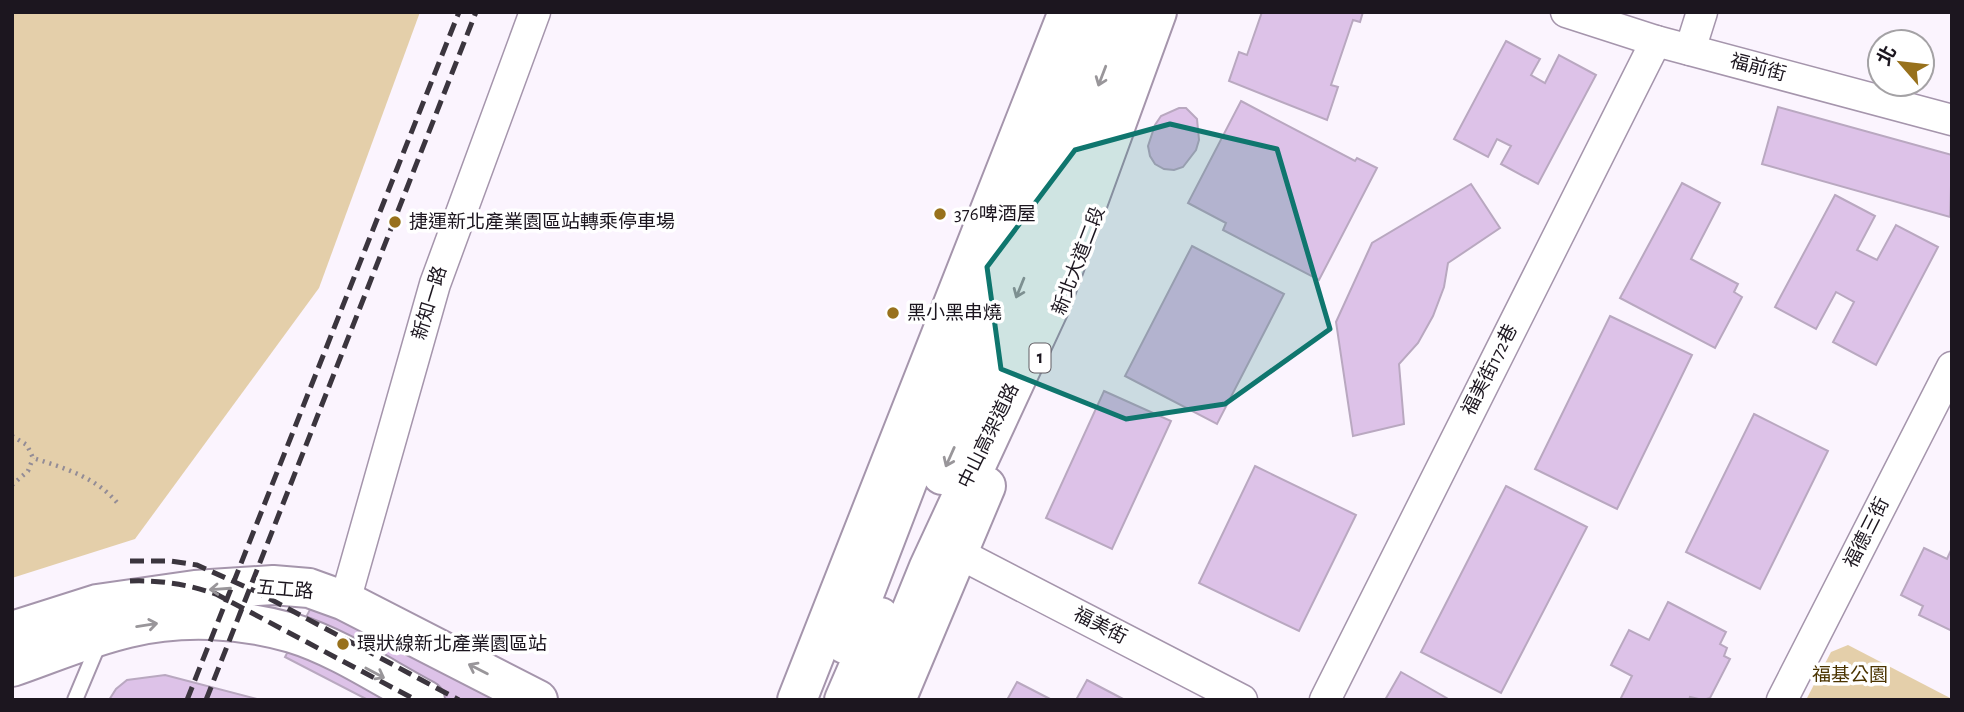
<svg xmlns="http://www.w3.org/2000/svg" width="1964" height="712" viewBox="0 0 1964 712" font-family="'Alegreya Sans','Noto Sans TC',sans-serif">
<rect width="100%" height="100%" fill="#fbf4fe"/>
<g fill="#e4cfaa">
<path d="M12,12h408l-101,276 -184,251 -123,39z"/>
<path d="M1848,645l104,54v1h-146l25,-48z"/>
</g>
<g fill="#ddc2e8" stroke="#b9a8c0" stroke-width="2">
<path d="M1262,12h101l-3,10 -7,-2 -22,65 7,2 -11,33 -98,-39 10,-29 8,3z"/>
<path d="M1506,41l34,18 -9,16 14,8 14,-28 37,20 -58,109 -37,-20 10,-18 -14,-7 -9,18 -34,-18z"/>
<path d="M1241,101l114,60 2,-3 20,10 -58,112 -96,-50 3,-7 -38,-20z"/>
<path d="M1778,107l174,48 -2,62 -188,-53z"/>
<path d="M1179,108h7l11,11 2,21 -3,10 -13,17 -9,3 -10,-1 -9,-5 -5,-8 -2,-10 7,-21 6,-9z"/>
<path d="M1682,183l38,20 -29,56 47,25 -4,8 8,5 -27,51 -95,-50z"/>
<path d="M1471,184l29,44 -52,35 -4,24 -11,29 -15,27 -19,21 5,60 -51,12 -17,-114 36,-79z"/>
<path d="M1835,195l40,21 -18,34 20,10 19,-35 42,22 -62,118 -43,-23 21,-40 -18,-10 -20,37 -41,-22z"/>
<path d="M1192,246l92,48 -67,130 -92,-48z"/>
<path d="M1610,316l82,39 -75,154 -82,-40z"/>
<path d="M1104,391l67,30 -59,128 -66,-31z"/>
<path d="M1754,414l74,37 -68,138 -74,-37z"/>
<path d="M1255,466l101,49 -57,116 -100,-48z"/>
<path d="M1506,486l81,41 -86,166 -80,-41z"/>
<path d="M1924,548l23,11 5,-11v83l-33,-16 4,-9 -22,-11z"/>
<path d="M314,602l190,98h-136l-83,-43z"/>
<path d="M1668,602l58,30 -6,12 7,4 -3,8 6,3 -20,39 -7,2 -13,-3 -1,3h-69l12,-24 -21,-11 18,-35 20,10z"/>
<path d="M1401,672l49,28h-65z"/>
<path d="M165,675l96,25h-152l7,-11 11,-9z"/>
<path d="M1087,680l38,20h-49z"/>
<path d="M1017,682l35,18h-45z"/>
</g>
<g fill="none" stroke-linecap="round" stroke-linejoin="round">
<g stroke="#a595ac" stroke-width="18">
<path id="lane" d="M75,700l24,-57"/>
</g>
<g stroke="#a595ac" stroke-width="33">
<g id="street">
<path d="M1566,12l90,29 296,79"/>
<path d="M1690,50l12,-38"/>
<path d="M958,553l284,147"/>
<path d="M345,601l90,-317 100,-272"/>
<path d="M1325,700l331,-659"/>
<path d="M1782,700l170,-333"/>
</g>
</g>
<g stroke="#a595ac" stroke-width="42">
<g id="secondary">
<path d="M12,631l85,-27 98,-14 78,-5 36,3 36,13 193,99"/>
<path d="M12,667c38,-13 77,-30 116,-39 53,-13 112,-10 164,5 46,14 90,44 133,67"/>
</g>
</g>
<g stroke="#a595ac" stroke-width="42">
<g id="primary">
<path d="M797,700l271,-688"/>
<path d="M896,700l90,-214"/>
</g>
</g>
<g stroke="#a595ac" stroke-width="42">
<g id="highway">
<path d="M942,475l36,-81 148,-382"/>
<path d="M845,644l243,-632"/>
<path d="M844,700l36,-83"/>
<path d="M875,700l54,-133 121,-261 107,-294"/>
</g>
</g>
<g stroke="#938c96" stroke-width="4.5" stroke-dasharray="2 5" stroke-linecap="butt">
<path d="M12,436l15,9 6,13c31,10 64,19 86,47"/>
<path d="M12,485l16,-14 5,-13"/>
</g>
<use href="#lane" stroke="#fff" stroke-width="14"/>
<use href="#street" stroke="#fff" stroke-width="30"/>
<use href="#secondary" stroke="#fff" stroke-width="38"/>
<use href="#primary" stroke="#fff" stroke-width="38"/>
<use href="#highway" stroke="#fff" stroke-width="38"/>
<g stroke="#3b353e" stroke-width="5" stroke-dasharray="14 7" stroke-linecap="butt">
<path d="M130,561h40l27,4 60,27 202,108"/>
<path d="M130,581c31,-1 56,3 86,13l200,106"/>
<path d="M187,700l272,-688"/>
<path d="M206,700l270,-688"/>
</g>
</g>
<defs><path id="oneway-shaft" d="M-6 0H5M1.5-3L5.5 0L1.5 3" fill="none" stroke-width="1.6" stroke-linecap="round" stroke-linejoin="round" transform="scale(1.75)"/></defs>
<g stroke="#99969a">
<use href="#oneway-shaft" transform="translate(1102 76) rotate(111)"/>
<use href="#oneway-shaft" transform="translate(1020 288) rotate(112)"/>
<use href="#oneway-shaft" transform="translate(950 457) rotate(114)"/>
<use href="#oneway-shaft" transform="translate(220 589) rotate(176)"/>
<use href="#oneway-shaft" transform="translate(147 625) rotate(-9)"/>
<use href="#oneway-shaft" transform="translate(478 669) rotate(-153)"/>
<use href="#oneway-shaft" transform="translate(375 673) rotate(28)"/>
</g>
<path fill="#0f766e" fill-opacity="0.2" stroke="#0f766e" stroke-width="5" stroke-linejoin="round" d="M1170,124l107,25 53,180 -105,75 -99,15 -125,-50 -14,-102 88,-117z"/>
<g fill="#98711c" stroke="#fff" stroke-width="2.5">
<circle cx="940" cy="214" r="7"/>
<circle cx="395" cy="222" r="7"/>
<circle cx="893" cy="313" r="7"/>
<circle cx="343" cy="644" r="7"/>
</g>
<g text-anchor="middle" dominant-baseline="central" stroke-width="7" stroke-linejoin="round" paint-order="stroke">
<rect fill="#fff" stroke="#605c62" stroke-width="2" x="1029.5" y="343.5" width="21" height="29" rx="5"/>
<g font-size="18" font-weight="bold" fill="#1c161f">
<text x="1040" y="358">1</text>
</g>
<g font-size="19" fill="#1c161f" stroke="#fff">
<text transform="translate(1758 68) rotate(15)">福前街</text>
<text transform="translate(1079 261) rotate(-69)">新北大道二段</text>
<text transform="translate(430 303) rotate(-73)">新知一路</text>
<text transform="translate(1490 370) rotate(-63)">福美街172巷</text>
<text transform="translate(989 436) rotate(-64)">中山高架道路</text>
<text transform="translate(1867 533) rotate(-63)">福德三街</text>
<text transform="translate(285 590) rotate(5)">五工路</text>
<text transform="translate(1100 626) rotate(27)">福美街</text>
</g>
<g font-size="19" fill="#1c161f" stroke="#fff" text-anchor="start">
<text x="954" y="214">376啤酒屋</text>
<text x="409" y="222">捷運新北產業園區站轉乘停車場</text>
<text x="907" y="313">黑小黑串燒</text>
<text x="357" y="644">環狀線新北產業園區站</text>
</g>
<g font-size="19" fill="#4b3400" stroke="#fff">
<text x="1850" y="675">福基公園</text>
</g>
</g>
<rect width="1964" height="712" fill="none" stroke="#1c161f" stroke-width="28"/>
<g transform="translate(1901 63) rotate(298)"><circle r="33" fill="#ffffff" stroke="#a4a2a5" stroke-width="2"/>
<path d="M0-5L12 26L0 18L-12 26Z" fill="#98711c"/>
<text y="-10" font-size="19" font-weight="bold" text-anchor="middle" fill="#1c161f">北</text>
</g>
</svg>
